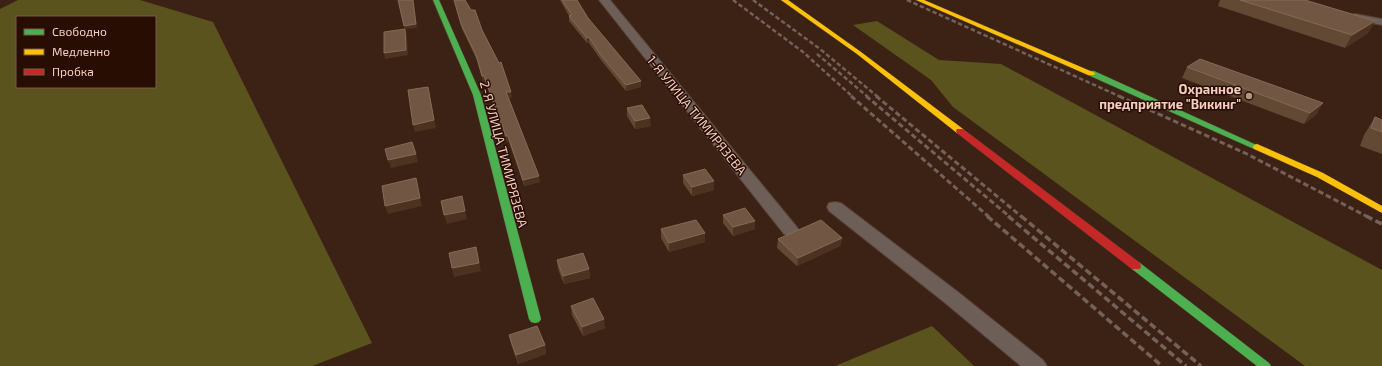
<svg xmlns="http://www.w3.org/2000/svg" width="1382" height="366" viewBox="0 0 1382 366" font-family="'Exo 2',sans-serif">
<rect width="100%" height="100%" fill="#3c2214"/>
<g fill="#5a531d" fill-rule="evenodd">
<path d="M18,0h122l73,22 159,321 -60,23h-312v-357zM17,17h138v70h-138z"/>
<path d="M877,21l62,39 62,4 381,206v96h-77l-352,-259 -22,-27 -78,-55z"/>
<path d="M932,326l42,40h-139z"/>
</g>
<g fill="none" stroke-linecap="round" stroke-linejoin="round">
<g stroke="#563f33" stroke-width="2">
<g id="street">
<path d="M599,0h11l186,226 3,4 -3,4 -6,2 -6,-2z"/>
<path d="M1355,14l27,5v6l-31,-6 -2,-2 2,-2z"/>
<path d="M835,202l6,1 117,89 85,68 4,6h-26l-77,-64 -115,-91 -2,-4 2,-4z"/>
</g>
</g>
<g stroke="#563f33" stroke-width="1">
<g id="fast">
<path d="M433,0h6l42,95 60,224 -2,3 -4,1 -4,-1 -2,-3 -56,-224z"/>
<path d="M1088,71h6l167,76 -1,2h-6l-166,-74z"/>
<path d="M1136,262l4,1 129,100 2,3h-14l-125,-97 -1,-3 1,-3z"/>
</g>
</g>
<g stroke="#563f33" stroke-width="1">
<g id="slow">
<path d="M781,0h7l73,52 102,77 1,2 -1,2h-6l-100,-79z"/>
<path d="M916,0h8l171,73 -1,2h-6z"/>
<path d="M1257,144l66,29 59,33v7l-65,-36 -63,-28 -1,-2 1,-2z"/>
</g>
</g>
<g stroke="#563f33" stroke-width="1">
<path id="jam" d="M957,129h6l177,134 1,3 -1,3h-8l-175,-136 -1,-2z"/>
</g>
<use href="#street" fill="#6d5e57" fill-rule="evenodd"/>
<use href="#fast" fill="#4caf50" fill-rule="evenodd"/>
<use href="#slow" fill="#ffc107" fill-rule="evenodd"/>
<use href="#jam" fill="#c62828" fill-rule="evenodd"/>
<g stroke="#72625a" stroke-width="2.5" stroke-dasharray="4.5 2.5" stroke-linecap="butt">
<path d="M733,0l70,52 50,45"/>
<path d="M753,0l67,49 58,48"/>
<path d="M907,0l214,97"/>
<path d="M817,54l51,43"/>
</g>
<g stroke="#72625a" stroke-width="3" stroke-dasharray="5.5 3" stroke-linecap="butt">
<path d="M851,96l138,121"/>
<path d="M866,96l144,121"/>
<path d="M876,96l146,121"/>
<path d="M1119,96l128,58 121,63"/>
</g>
<g stroke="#72625a" stroke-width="3.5" stroke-dasharray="7 3.5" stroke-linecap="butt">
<path d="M987,216l175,150"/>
<path d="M1008,216l178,150"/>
<path d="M1021,216l180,150"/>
<path d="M1366,216l16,8"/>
</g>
</g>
<g fill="#614934">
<path d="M454,0h11l17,30 30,67 -3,1 31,84 -16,4 -15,-44h-2l-22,-61h-2l-6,-21 -15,-31z"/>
<path d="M560,0h17l11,18 53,69 -15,4 -25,-31 -12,-17h-2l-18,-22v-5z"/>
<path d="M1220,0h85l70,21 -7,12 -23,15 -127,-42z"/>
<path d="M1187,67l130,47 -13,10 -122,-46z"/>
<path d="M627,108l24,18 -16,3 -8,-13z"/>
<path d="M1375,117l7,3v34l-22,-8 4,-11z"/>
<path d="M683,175l31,15 -22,6 -9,-13z"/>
<path d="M723,215l32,14 -22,7 -10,-13z"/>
<path d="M661,229l44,13 -36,10 -8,-14z"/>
<path d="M842,238l-2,8 -43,20 -20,-18 1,-9z"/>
<path d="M557,260l32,9 1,9 -26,6 -6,-15z"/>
<path d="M571,306l34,22 -22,8 -11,-21z"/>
<path d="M509,335l36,10 1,9 -28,10 -7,-20z"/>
</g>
<g fill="#4c3321">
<path d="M413,0l4,28 -12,1 -1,-3z"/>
<path d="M1375,21l-7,12 -23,15 7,-13z"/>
<path d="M405,29l2,6 1,20 -23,4 -1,-6z"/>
<path d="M589,37v6h-2v-5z"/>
<path d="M482,76h2l1,5h-2z"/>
<path d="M641,81v6l-15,4v-6z"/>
<path d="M428,87l8,41 -21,4 -2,-7z"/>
<path d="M506,92h5l1,5 -5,1z"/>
<path d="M1323,103l-6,11 -13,10 6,-11z"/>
<path d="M650,118l1,8 -16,3v-8z"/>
<path d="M506,136h2l1,6h-2z"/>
<path d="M416,154l2,8 -27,6 -3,-8z"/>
<path d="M539,176l1,6 -16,4 -1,-6z"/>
<path d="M416,178l6,28 -34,8 -3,-8z"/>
<path d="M714,181v9l-22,6v-9z"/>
<path d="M465,211l2,8 -20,5 -3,-9z"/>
<path d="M755,221v8l-22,7v-9z"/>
<path d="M705,233v9l-36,10v-9z"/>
<path d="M842,238l-2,8 -43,20 1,-8z"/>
<path d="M476,247l5,24 -27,6 -2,-9z"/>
<path d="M589,269l1,9 -26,6 -1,-8z"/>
<path d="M604,319l1,9 -22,8 -1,-9z"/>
<path d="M545,345l1,9 -28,10 -2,-9z"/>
</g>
<g fill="#715743" stroke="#866a56">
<path d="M398,0h15l3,24 -12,2z"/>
<path d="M454,0h11l6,10h4l7,20 17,33 2,-1 10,30h-5l33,84 -16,4 -15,-44h-2l-22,-60h-2l-6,-21 -15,-31z"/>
<path d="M562,0h15l11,18 53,63 -15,4 -26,-31 -11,-17 -2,1 -18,-22 3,-1z"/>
<path d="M1240,0h65l70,21 -23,14z"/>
<path d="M405,29l1,21 -22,3v-21z"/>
<path d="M1200,59l123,44 -13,10 -123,-46z"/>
<path d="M428,87l6,33 -21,5 -5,-35z"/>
<path d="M642,105l8,13 -15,3 -8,-13z"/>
<path d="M1375,117l7,3v12l-11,-4z"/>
<path d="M412,142l4,12 -28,6 -3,-11z"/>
<path d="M705,169l9,12 -22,6 -9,-12z"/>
<path d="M416,178l4,20 -35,8 -3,-20z"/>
<path d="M462,196l3,15 -21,4 -3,-14z"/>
<path d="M745,208l10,13 -22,6 -10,-12z"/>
<path d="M696,220l9,13 -36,10 -8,-14z"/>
<path d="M821,220l21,18 -44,20 -20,-19z"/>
<path d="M476,247l3,16 -27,5 -3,-15z"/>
<path d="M583,253l6,16 -26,7 -6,-16z"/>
<path d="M593,298l11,21 -22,8 -11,-21z"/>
<path d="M537,326l8,19 -29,10 -7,-20z"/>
</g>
<circle fill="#b59282" stroke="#270d02" stroke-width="1.5" cx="1249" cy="96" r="4"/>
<g text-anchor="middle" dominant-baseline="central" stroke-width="3" stroke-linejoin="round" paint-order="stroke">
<g font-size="13" font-weight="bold" fill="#f6cfbe" stroke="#270d02" text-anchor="end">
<text x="1241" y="89">Охранное<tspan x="1241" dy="15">предприятие "Викинг"</tspan></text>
</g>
<g font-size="13" fill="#f6cfbe" stroke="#270d02">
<text transform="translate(697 115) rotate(51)">1-Я УЛИЦА ТИМИРЯЗЕВА</text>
<text transform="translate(504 154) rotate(75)">2-Я УЛИЦА ТИМИРЯЗЕВА</text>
</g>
</g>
<rect x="16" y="16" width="140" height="72" fill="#270d02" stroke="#7a5b4d"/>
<rect x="24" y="29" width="20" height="6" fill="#4caf50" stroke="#7a5b4d"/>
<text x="52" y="36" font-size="12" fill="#f6cfbe">Свободно</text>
<rect x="24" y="49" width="20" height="6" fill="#ffc107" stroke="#7a5b4d"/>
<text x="52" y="56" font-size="12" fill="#f6cfbe">Медленно</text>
<rect x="24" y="69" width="20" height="6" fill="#c62828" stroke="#7a5b4d"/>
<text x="52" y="76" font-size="12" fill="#f6cfbe">Пробка</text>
</svg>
